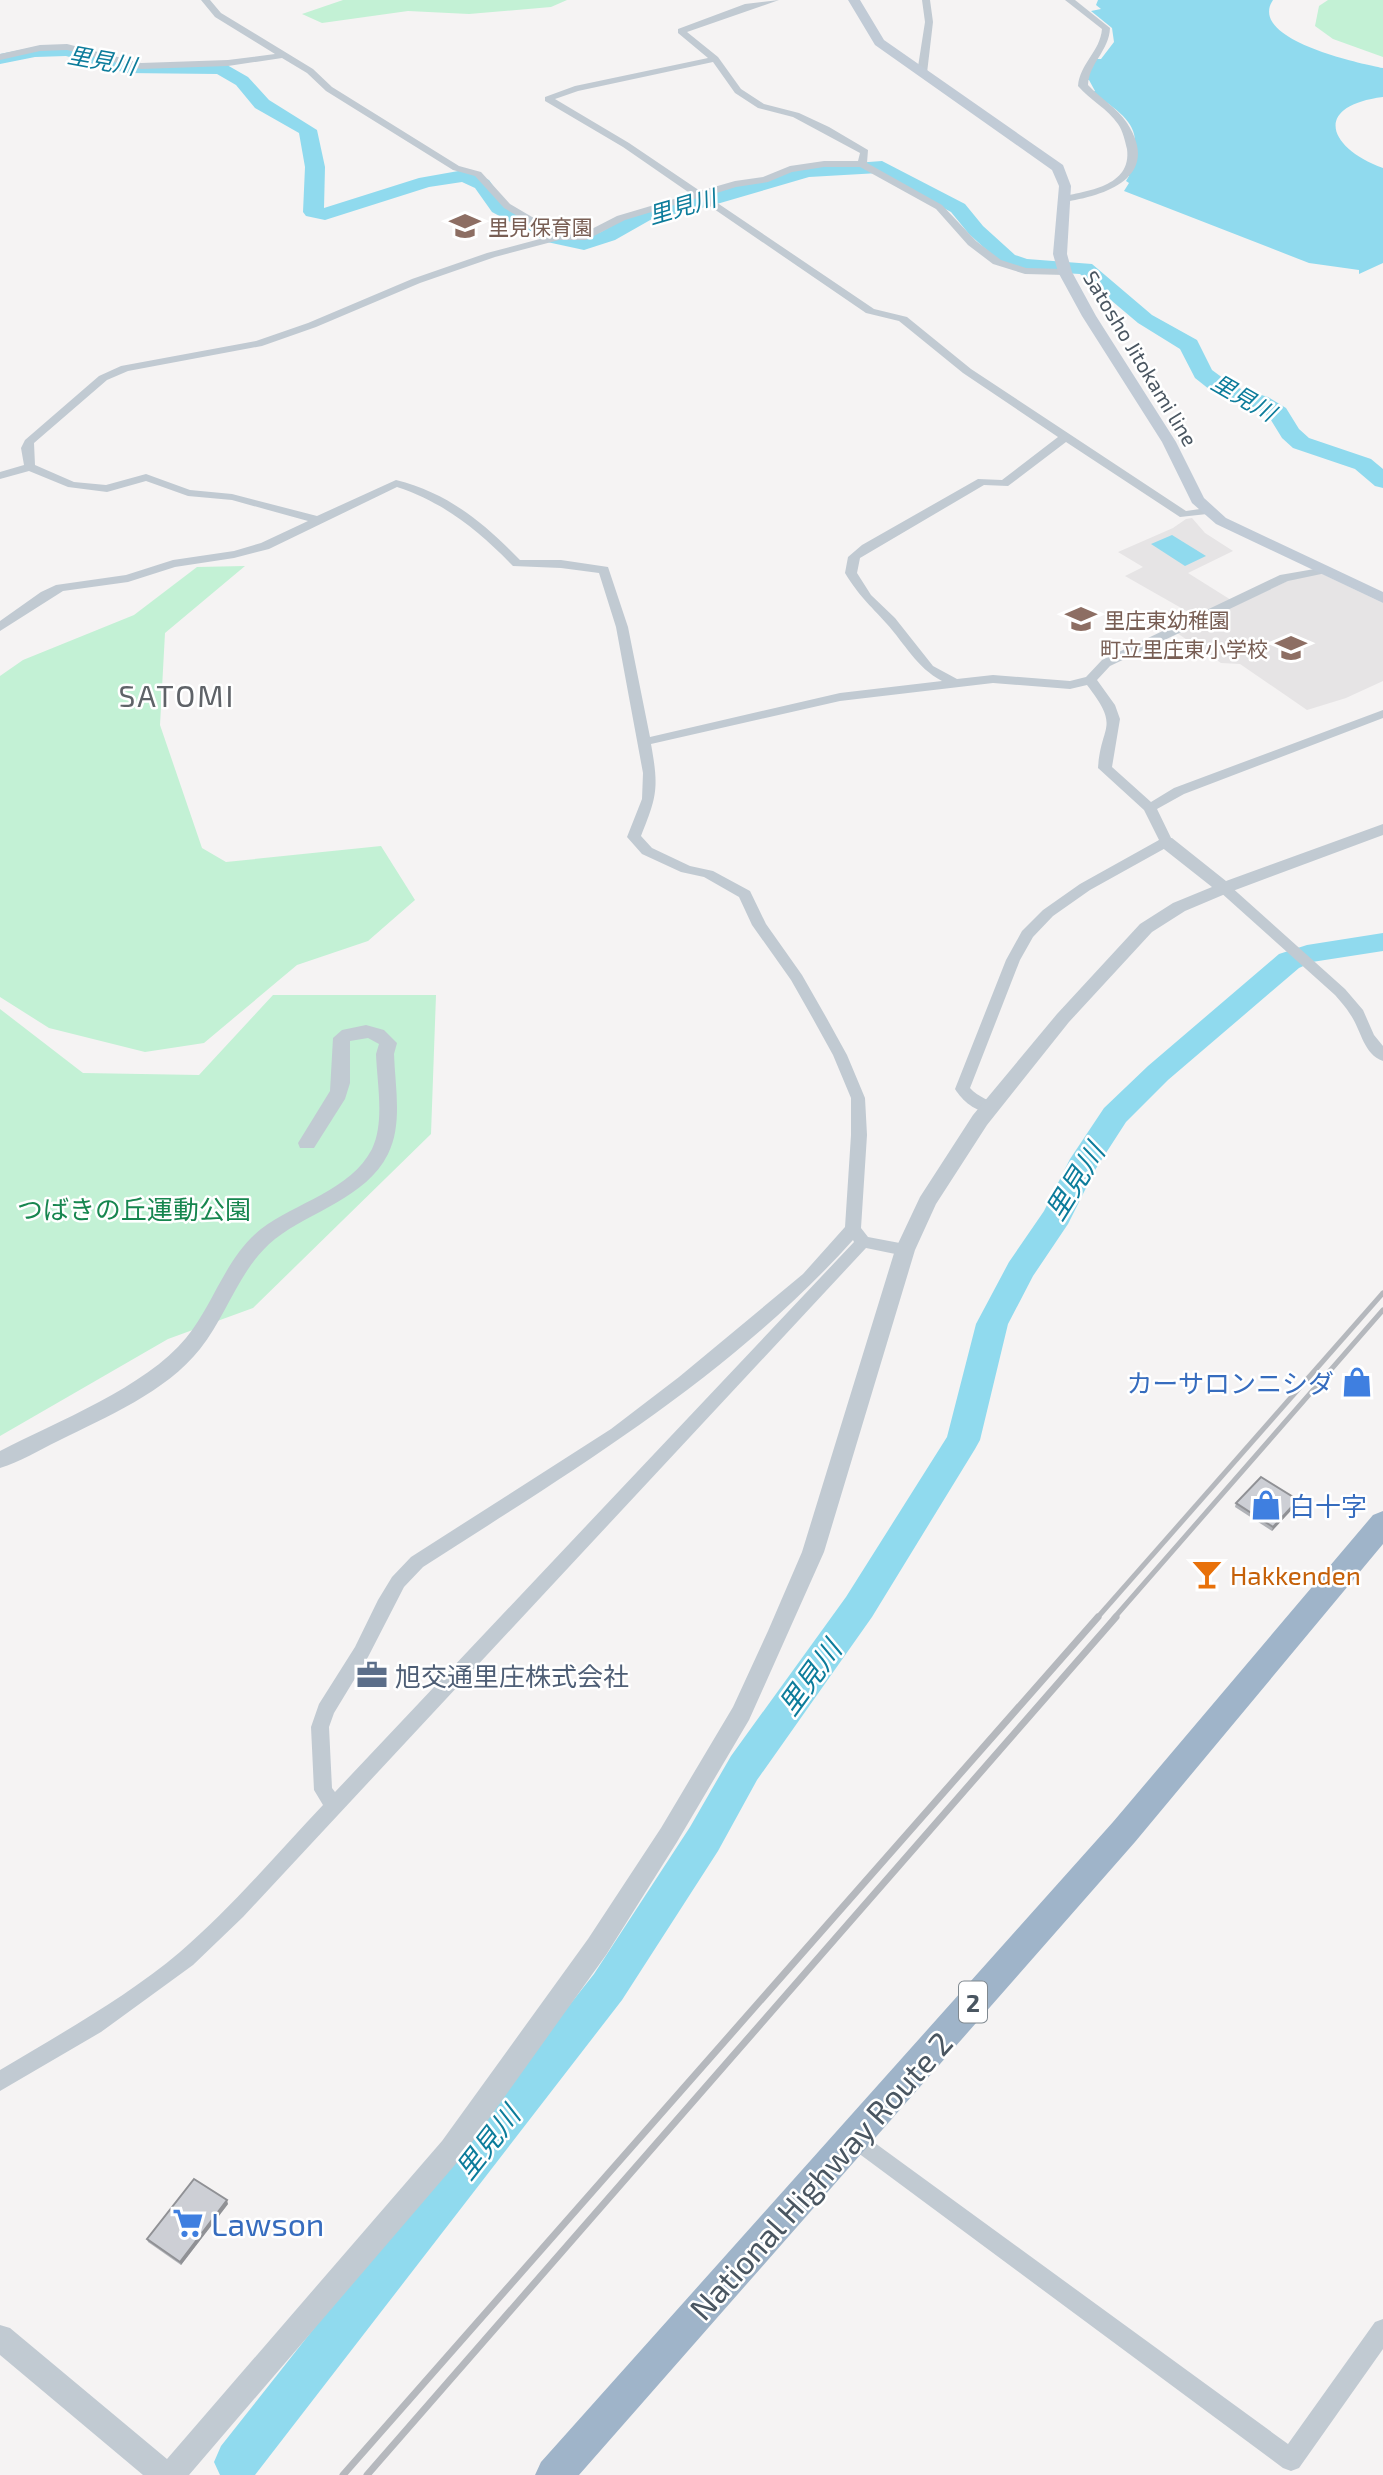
<svg xmlns="http://www.w3.org/2000/svg" width="1383" height="2475" viewBox="0 0 1383 2475" font-family="'Exo 2','Noto Sans JP',sans-serif">
<rect width="100%" height="100%" fill="#f5f3f3"/>
<g fill="#e6e4e5">
<path d="M1192,518l13,15 28,18 -45,22 43,27 -34,17 -72,-41 18,-9 -25,-15 55,-24 13,-9z"/>
<path d="M1320,573l63,30v78l-37,17 -39,12 -67,-46 -19,-1 -44,-30 121,-57z"/>
</g>
<g fill="#c3f1d5">
<path d="M343,0h224l-16,7 -82,7 -61,-3 -86,12 -20,-9z"/>
<path d="M1328,0h55v57l-50,-18 -18,-13 4,-20z"/>
<path d="M245,566l-80,67 -5,92 42,123 24,14 155,-16 34,54 -47,41 -71,24 -93,78 -59,9 -96,-24 -49,-31v-321l23,-16 111,-45 63,-48z"/>
<path d="M273,995h163l-5,139 -178,174 -85,31 -168,97v-427l83,64 116,2z"/>
</g>
<g fill="#90daee">
<path d="M1098,0h175c-26,39 85,63 110,68v29c-71,9 -55,51 0,71v95l-24,11v-4l-50,-7 -185,-72 5,-8 -3,-2 3,-5 -4,-1c24,-46 2,-58 -33,-83l3,-1 -6,-11h-4l11,-21h5l13,-17 -2,-14 -21,-17 10,-2 -5,-4z"/>
<path d="M1172,535l34,21 -21,10 -34,-22z"/>
</g>
<g fill="none" stroke-linecap="round" stroke-linejoin="round">
<g fill="#90daee" fill-rule="evenodd">
<path d="M67,46l60,17 100,2 21,12 21,23 48,30 8,37 -1,41 95,-30 45,-8 25,10 17,24 54,29 23,5 18,-6 37,-21 61,-14 102,-30 81,-6 83,43 18,22 32,29 12,4 65,5 60,51 45,25 15,30 23,17 33,10 18,11 13,21 10,9 62,21 12,10v19l-8,-2 -20,-17 -62,-21 -11,-10 -13,-21 -17,-10 -33,-10 -24,-19 -15,-29 -42,-26 -58,-49 -55,-3 -24,-8 -32,-29 -18,-22 -72,-39 -70,4 -99,29 -58,13 -37,21 -31,10 -37,-8 -55,-30 -17,-24 -13,-6 -33,5 -104,33 -19,-4 -3,-4 2,-45 -6,-34 -44,-25 -19,-23 -19,-11 -91,-1 -60,-17 -31,1 -35,7v-10l35,-7z"/>
<path d="M1383,933v18l-71,11 -13,6 -131,112 -42,42 -31,48 -27,54 -35,52 -25,48 -28,116 -5,9 -103,168 -115,163 -39,71 -96,149 -367,475h-35l-6,-13 7,-16 373,-472 96,-147 41,-71 115,-159 101,-160 29,-113 33,-62 35,-51 26,-52 34,-51 44,-42 131,-112 28,-9z"/>
</g>
<g fill="#c1cad2" fill-rule="evenodd">
<path d="M201,0h9l11,13 92,56 19,18 127,79 22,6 29,32 51,30 19,1 37,-19 74,-22 -68,-47 -78,-46v-4l30,-11 133,-28 -30,-25v-4l67,-25 34,-4 -92,32 31,25 23,32 23,15 35,9 30,14 39,23 -1,13 75,42 34,36 25,19 25,8 39,1 5,3 -5,3 -40,-1 -32,-10 -25,-19 -32,-36 -76,-42h-36l-32,5 -24,10 -32,5 -29,9 167,113 33,8 64,52 215,142 21,-3 6,3 -6,3 -27,3 -114,-75 -58,44 -24,-1 -124,73 -3,15 14,22 24,23 38,48 24,13 36,-4 77,6 16,-4 16,-17 178,-85 46,-8v6l-38,8 -178,85 -13,14 18,25 5,14 -8,48 39,35 23,-14 209,-78v8l-199,76 -27,15 16,33 -2,3 -81,45 -37,26 -20,21 -13,23 -50,128c8,10 21,11 28,20l-3,4c-16,3 -32,-10 -40,-23l51,-129 16,-29 21,-21 37,-26 79,-44 -15,-30 -46,-42c3,-45 23,-39 -11,-83l-17,4 -77,-6 -153,18 -189,43c8,44 6,52 -10,92l11,12 38,18 23,5 37,20 16,33 36,51 24,42 21,38 18,43 2,37 -6,93 7,9 37,7 8,6 -8,6 -39,-8 -623,669 -50,48 -92,67 -101,59v-21c60,-36 127,-73 180,-118 51,-44 96,-97 143,-147l-9,-15 -3,-63 8,-23 36,-57 23,-47 14,-23 19,-20 200,-128 68,-52 124,-103 42,-47 6,-92v-37l-18,-43 -21,-38 -21,-37 -39,-55 -13,-28 -35,-20 -23,-5 -39,-18 -15,-17 15,-38 1,-26 -27,-146 -17,-54 -38,-5 -48,-2c-35,-36 -68,-63 -116,-79l-128,62 -35,9 -59,9 -47,15 -65,9 -63,40v-10l41,-29 15,-7 70,-10 47,-15 61,-9 27,-8 47,-22 -76,-21 -44,-4 -42,-15 -39,11 -39,-5 -39,-16 -29,8v-7l24,-7 -3,-17 4,-8 74,-64 22,-10 135,-25 52,-18 104,-44 75,-26 64,-17 -47,-28 -29,-32 -22,-6 -127,-79 -19,-18 -25,-15 -54,8 -87,3 -74,-19 -27,1 -40,9v-6l40,-9 27,-1 74,19 87,-3 47,-6 -60,-37zM713,62l22,31 23,15 35,9 67,36 -2,8h-34l-34,5 -27,11 -28,4 -35,10 -71,-48 -74,-44 23,-8zM698,198l168,115 33,8 64,52 95,64 -56,43 -24,-1 -116,66 -14,12 -3,16c14,23 24,31 41,50 20,22 30,44 56,58l-102,12 -190,44 -22,-110 -20,-60 -47,-7h-41c-37,-38 -72,-67 -124,-80l-79,36 -85,-22 -42,-4 -44,-16 -40,11 -32,-3 -39,-17 -1,-22 73,-63 21,-9 134,-25 54,-19 104,-44 75,-26 64,-17h27l39,-20zM853,1240l1,2 -519,550 -3,-4 -3,-61 5,-14 34,-56 36,-70 19,-20c151,-97 309,-192 430,-327z"/>
<path d="M922,0h8l3,22 -6,51 -5,3 -5,-3 8,-51z"/>
<path d="M1065,0h10l35,28c-1,23 -21,35 -22,57 12,13 29,23 39,38 35,54 -21,73 -64,79l-5,-3 2,-2c26,-6 72,-10 67,-48 -2,-8 -4,-18 -9,-25 -10,-15 -28,-24 -40,-38 2,-23 22,-34 24,-57z"/>
<path d="M1224,884l5,1 116,104 18,21 11,25 9,11v15c-20,-7 -22,-32 -33,-47 -4,-7 -10,-13 -15,-19l-116,-104 -2,-3 2,-3z"/>
<path d="M853,2127l435,317 87,-122 8,-3v30l-84,119 -8,3 -8,-3 -437,-324 -3,-7 3,-7z"/>
</g>
<g fill="#c1cad2" fill-rule="evenodd">
<path d="M1383,824v11l-153,57 -45,19 -33,21 -83,90 -82,103 -51,79 -21,46 -91,302 -75,168 -72,122 -71,113 -146,204 -271,316h-46l-143,-120v-30l10,3 157,131 275,-318 146,-202 73,-111 72,-121 35,-76 34,-79 93,-302 25,-53 53,-82 84,-101 83,-90 33,-21 39,-16 -52,-41 -2,-4 2,-4h12l54,43z"/>
<path d="M366,1025l18,5 13,13 -3,11c1,32 9,70 -6,100 -22,44 -77,57 -113,85 -36,29 -47,75 -75,110 -34,43 -94,68 -142,92 -19,9 -38,21 -58,27v-17c56,-29 146,-64 186,-113 28,-34 39,-80 75,-109 34,-26 90,-39 111,-80 13,-27 5,-66 4,-95l3,-10 -11,-6 -18,3v42l-5,16 -31,49h-14l-2,-5 32,-52 3,-53 9,-8z"/>
</g>
<path fill="#c1cbd6" fill-rule="evenodd" d="M848,0h12l24,40 179,125 8,21 -4,68 5,18 24,44 80,126 28,56 22,20 157,74v11l-167,-79 -24,-21 -30,-61 -80,-126 -24,-44 -5,-18 6,-68 -7,-16 -177,-125z"/>
<path fill="#9fb4c9" fill-rule="evenodd" d="M1383,1511v33l-248,298 -556,633h-44l6,-13 572,-640 260,-307z"/>
<g stroke="#b5b8bd" stroke-width="5">
<path d="M1097,1618l286,-325"/>
<path d="M1114,1618l269,-308"/>
</g>
<g stroke="#b5b8bd" stroke-width="7">
<path d="M343,2475l755,-858"/>
<path d="M367,2475l749,-858"/>
</g>
</g>
<g fill="#b0b2b7">
<path d="M1298,1500l-1,4 -25,27 -37,-24 1,-4z"/>
<path d="M228,2204l-47,61 -33,-23 -1,-3z"/>
</g>
<g fill="#909195">
<path d="M1298,1500l-1,4 -25,27 1,-4z"/>
<path d="M227,2200l1,4 -47,61 -1,-3z"/>
</g>
<g fill="#cdcfd5" stroke="#909195" stroke-width="2">
<path d="M1261,1477l37,23 -25,27 -37,-24z"/>
<path d="M194,2179l33,21 -47,62 -33,-23z"/>
</g>
<defs>
<g id="school-bare" transform="scale(2.415)"><path d="M0-5L7-2L0 1L-7-2ZM-4 1L0 2.5L4 1V4Q0 6-4 4Z" fill="#8d6e63" stroke="#fff" stroke-width="2.5" paint-order="stroke"/></g>
<g id="shop-bare" transform="scale(2.415)"><path d="M-5-2.5h2.3a2.7 3.5 0 0 1 5.4 0H5L5.5 6h-11ZM-1.5-2.5h3a1.5 2.3 0 0 0-3 0Z" fill="#3f7fe0" stroke="#fff" stroke-width="2.5" paint-order="stroke"/></g>
<g id="bar-bare" transform="scale(2.415)"><path d="M-6-5H6L.8 .8V4.5H3.5V6h-7V4.5H-.8V.8Z" fill="#e8710a" stroke="#fff" stroke-width="2.5" paint-order="stroke"/></g>
<g id="office-bare" transform="scale(2.415)"><path d="M-6-3h4V-5.5h4V-3h4V5H-6ZM-1-4.5V-3h2v-1.5ZM-6 0V1H6V0Z" fill="#5c6f8a" stroke="#fff" stroke-width="2.5" paint-order="stroke"/></g>
<g id="supermarket-bare" transform="scale(2.415)"><path d="M-6-5.5h2.5l.6 2H6L4.5 2H-2.5L-4.4-4H-6ZM-1.5 3.2a1.3 1.3 0 1 0 .1 0ZM3 3.2a1.3 1.3 0 1 0 .1 0Z" fill="#3f7fe0" stroke="#fff" stroke-width="2.5" paint-order="stroke"/></g>
</defs>
<g fill-rule="evenodd">
<use href="#school-bare" x="465" y="226"/>
<use href="#school-bare" x="1081" y="619"/>
<use href="#school-bare" x="1291" y="648"/>
<use href="#shop-bare" x="1357" y="1382"/>
<use href="#shop-bare" x="1266" y="1505"/>
<use href="#bar-bare" x="1207" y="1574"/>
<use href="#office-bare" x="372" y="1675"/>
<use href="#supermarket-bare" x="188" y="2223"/>
</g>
<g text-anchor="middle" dominant-baseline="central" stroke-width="5" stroke-linejoin="round" paint-order="stroke">
<g font-size="21" fill="#785e54" stroke="#fff" text-anchor="start">
<text x="488" y="226">里見保育園</text>
<text x="1104" y="619">里庄東幼稚園</text>
<text x="1268" y="648" text-anchor="end">町立里庄東小学校</text>
</g>
<g font-size="21" fill="#4a5661" stroke="#fff">
<text transform="translate(1141 358) rotate(59)">Satosho Jitokami line</text>
</g>
<g font-size="23" font-style="italic" fill="#0c7c9b" stroke="#fff">
<text transform="translate(102 60) rotate(10)">里見川</text>
<text transform="translate(682 206) rotate(-16)">里見川</text>
<text transform="translate(1244 397) rotate(30)">里見川</text>
</g>
<rect fill="#fff" stroke="#808990" stroke-width="2" x="959" y="1981.5" width="28" height="41" rx="5"/>
<g font-size="24" font-weight="bold" fill="#4a5661">
<text x="973" y="2002">2</text>
</g>
<g font-size="26" fill="#17864f" stroke="#fff">
<text x="134" y="1208">つばきの丘運動公園</text>
</g>
<g font-size="26" fill="#366cbe" stroke="#fff" text-anchor="end">
<text x="1334" y="1382">カーサロンニシダ</text>
<text x="1289" y="1505" text-anchor="start">白十字</text>
</g>
<g font-size="26" fill="#c56008" stroke="#fff" text-anchor="start">
<text x="1230" y="1574">Hakkenden</text>
</g>
<g font-size="26" fill="#4e5e75" stroke="#fff" text-anchor="start">
<text x="395" y="1675">旭交通里庄株式会社</text>
</g>
<g font-size="28" font-style="italic" fill="#0c7c9b" stroke="#fff">
<text transform="translate(1074 1181) rotate(-58)">里見川</text>
<text transform="translate(809 1677) rotate(-54)">里見川</text>
<text transform="translate(487 2142) rotate(-52)">里見川</text>
</g>
<g font-size="30" letter-spacing="2" fill="#5f6368" stroke="#fff">
<text x="177" y="695">SATOMI</text>
</g>
<g font-size="32" fill="#4a5661" stroke="#fff">
<text transform="translate(820 2175) rotate(-48)">National Highway Route 2</text>
</g>
<g font-size="32" fill="#366cbe" stroke="#fff" text-anchor="start">
<text x="211" y="2223">Lawson</text>
</g>
</g>
</svg>
